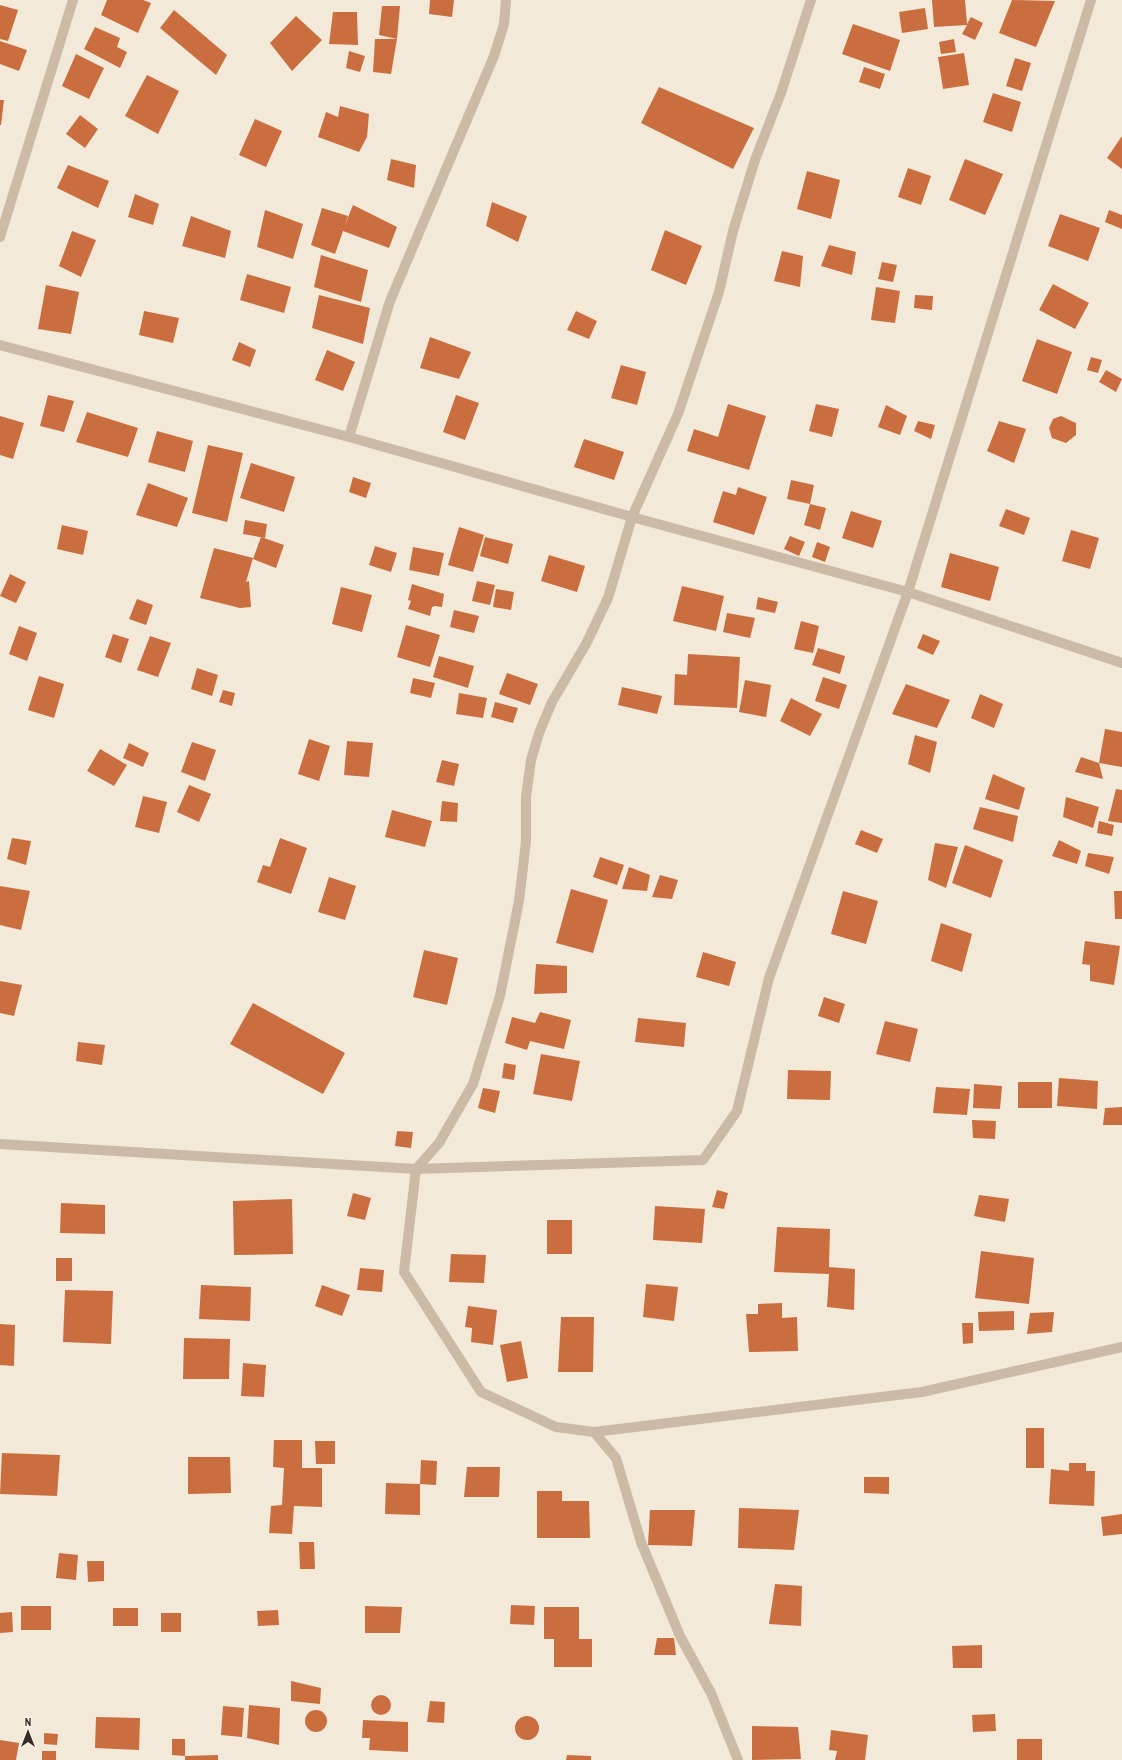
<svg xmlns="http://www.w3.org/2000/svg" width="1122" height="1760" viewBox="0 0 1122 1760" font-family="'Archivo Narrow',sans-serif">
<rect width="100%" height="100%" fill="#f2e9d9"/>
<g fill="#cb6e3f">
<path d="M107,0h36l8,3 -13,30 -37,-18z"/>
<path d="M430,0h24l-2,17 -23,-3z"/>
<path d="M932,0h33l2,24 4,-7 12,6 -8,17 -13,-6 5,-9 -33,2z"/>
<path d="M1012,0l43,1 -19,46 -37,-14z"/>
<path d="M0,5l18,5 -10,31 -8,-2z"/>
<path d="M382,6h18l-3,33 -6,35 -18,-2 2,-33h22l-18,-4z"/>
<path d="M925,8l3,21 -26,4 -3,-21z"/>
<path d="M174,10l53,45 -11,20 -56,-47z"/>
<path d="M333,12h24l1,33 -29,-1z"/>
<path d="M296,16l26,24 -30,31 -22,-28z"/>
<path d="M853,24l47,16 -10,31 -48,-17z"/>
<path d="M95,27l25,11 -3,9 10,5 -7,16 -36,-19z"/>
<path d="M954,39l2,13 -15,2 -2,-12z"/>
<path d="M0,41l27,9 -8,21 -19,-7z"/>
<path d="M349,51l16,5 -5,16 -14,-4z"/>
<path d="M964,53l5,32 -26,4 -5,-32z"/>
<path d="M76,54l28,14 -15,31 -27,-13z"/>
<path d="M1015,58l16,5 -9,28 -16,-5z"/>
<path d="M864,67l21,7 -5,15 -21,-7z"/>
<path d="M147,75l32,16 -21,43 -33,-18z"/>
<path d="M659,87l95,41 -21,41 -92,-46z"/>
<path d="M993,93l28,9 -9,30 -29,-10z"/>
<path d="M0,100h4l-3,25h-1z"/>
<path d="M340,106l29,8 -2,23 -8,15 -41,-15 8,-25 12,5z"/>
<path d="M80,115l18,14 -13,19 -19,-14z"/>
<path d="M255,119l27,12 -16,36 -27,-12z"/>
<path d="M1122,136v33l-15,-11z"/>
<path d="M391,159l25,6 -2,23 -27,-8z"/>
<path d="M965,159l38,15 -18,41 -36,-15z"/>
<path d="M68,165l41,16 -11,27 -41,-20z"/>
<path d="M908,168l23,8 -10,29 -23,-8z"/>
<path d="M807,171l33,9 -9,39 -34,-10z"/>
<path d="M135,194l24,10 -6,21 -25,-8z"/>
<path d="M492,202l35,14 -9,26 -32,-16z"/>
<path d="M353,205l44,22 -8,21 -46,-17 -8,23 -24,-9 11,-37 26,8 -3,9z"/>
<path d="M265,210l38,14 -10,35 -36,-12z"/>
<path d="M1109,210l13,5v14l-17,-7z"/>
<path d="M1060,214l40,14 -12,33 -40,-15z"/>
<path d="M191,216l40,15 -6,27 -43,-12z"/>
<path d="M665,230l37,16 -16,39 -35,-15z"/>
<path d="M72,231l24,9 -15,37 -22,-11z"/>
<path d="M829,245l27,7 -4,23 -31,-9z"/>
<path d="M782,251l21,5 -3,31 -26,-6z"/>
<path d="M321,255l47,15 -7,32 -47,-15z"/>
<path d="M882,262l15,3 -4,17 -15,-3z"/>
<path d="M247,274l44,13 -7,26 -44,-13z"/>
<path d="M1053,284l36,19 -14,26 -36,-19z"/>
<path d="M46,285l33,7 -8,42 -33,-5z"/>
<path d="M876,287l24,4 -5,32 -24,-3z"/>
<path d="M319,295l51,13 -7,36 -51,-16z"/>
<path d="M915,295l18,1 -1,14 -18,-2z"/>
<path d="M144,311l35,7 -6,25 -34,-8z"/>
<path d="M576,311l21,10 -8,18 -22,-9z"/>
<path d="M430,337l41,15 -12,27 -39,-11z"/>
<path d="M1037,339l35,13 -15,42 -35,-13z"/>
<path d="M239,342l17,8 -6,17 -18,-7z"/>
<path d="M327,350l28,12 -12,29 -28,-11z"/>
<path d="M1091,357l11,3 -4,13 -11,-3z"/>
<path d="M621,365l25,7 -9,33 -26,-7z"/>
<path d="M1106,370l16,9 -6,13 -17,-10z"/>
<path d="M48,395l26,6 -10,31 -24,-6z"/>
<path d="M456,395l23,8 -14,37 -22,-8z"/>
<path d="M728,404l38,12 -17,54 -62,-19 7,-22 24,8z"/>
<path d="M816,404l23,5 -7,28 -23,-6z"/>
<path d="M886,405l21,11 -7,19 -22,-8z"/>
<path d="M87,412l51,16 -10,29 -52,-15z"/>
<path d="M0,416l24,7 -11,36 -13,-4z"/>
<path d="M1061,416l15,7v12l-10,8 -14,-5 -3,-10 4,-9z"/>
<path d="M918,421l17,4 -4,14 -17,-8z"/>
<path d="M999,421l27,8 -12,34 -27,-12z"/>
<path d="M157,431l36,10 -8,31 -37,-10z"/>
<path d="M584,439l40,13 -10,28 -40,-13z"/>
<path d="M208,445l35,8 -16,69 -35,-9z"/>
<path d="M251,463l44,14 -11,35 -44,-14z"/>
<path d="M353,477l18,6 -5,15 -17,-6z"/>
<path d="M791,480l23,5 -4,19 -23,-5z"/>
<path d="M148,483l40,15 -11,29 -41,-12z"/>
<path d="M738,487l29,10 -13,38 -41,-13 10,-31 13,4z"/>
<path d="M810,504l16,4 -6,22 -16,-5z"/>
<path d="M1006,509l24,9 -6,17 -25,-9z"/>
<path d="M851,511l31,10 -9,27 -31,-10z"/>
<path d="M245,520l22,4 -2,14 -22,-4z"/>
<path d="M62,525l26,6 -5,24 -26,-6z"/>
<path d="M459,527l25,8 -11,37 -25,-7z"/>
<path d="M1071,530l28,8 -9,31 -28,-8z"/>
<path d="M790,536l15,6 -6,14 -15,-7z"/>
<path d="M261,537l23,8 -8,23 -23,-9z"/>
<path d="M485,537l28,7 -5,20 -28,-8z"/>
<path d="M817,542l13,5 -5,15 -13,-5z"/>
<path d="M375,546l22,7 -6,19 -22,-7z"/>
<path d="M413,547l31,6 -5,23 -30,-6z"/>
<path d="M214,548l39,10 -7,24 3,-1 2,26 -11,1 -40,-10z"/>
<path d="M950,553l49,14 -9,34 -49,-14z"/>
<path d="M549,555l36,11 -8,26 -36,-11z"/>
<path d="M10,574l16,8 -10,21 -16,-7z"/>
<path d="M477,581l18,4 -5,20 -18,-4z"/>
<path d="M412,584l32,10 -2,13 -7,-1 -3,1 -2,9 -22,-7 3,-8 -3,-1z"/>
<path d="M682,586l42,10 -8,35 -43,-10z"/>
<path d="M341,587l31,8 -10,37 -30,-8z"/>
<path d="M496,589l18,3 -3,18 -18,-3z"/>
<path d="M758,597l20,5 -3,11 -19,-4z"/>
<path d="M137,599l16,6 -7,20 -17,-6z"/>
<path d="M454,610l25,6 -5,17 -24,-6z"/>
<path d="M727,613l28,5 -5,20 -27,-6z"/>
<path d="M801,621l18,5 -6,27 -19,-4z"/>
<path d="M406,625l34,10 -10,32 -33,-10z"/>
<path d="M19,626l18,7 -10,28 -18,-7z"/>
<path d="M113,634l16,5 -8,24 -16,-6z"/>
<path d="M923,634l17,7 -7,14 -16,-7z"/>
<path d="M150,636l21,7 -13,34 -21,-7z"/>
<path d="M818,648l27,8 -5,18 -28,-9z"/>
<path d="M688,654l52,3 -3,51 -63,-3 1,-31 12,1z"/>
<path d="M439,656l35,10 -6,22 -35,-11z"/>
<path d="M197,668l21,7 -6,21 -21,-7z"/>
<path d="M507,673l31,11 -8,21 -31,-11z"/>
<path d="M39,676l25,8 -10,34 -26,-8z"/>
<path d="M823,677l24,8 -8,24 -24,-8z"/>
<path d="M413,678l22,5 -4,15 -21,-5z"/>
<path d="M745,680l26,5 -5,32 -27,-5z"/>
<path d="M906,684l44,16 -13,28 -45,-14z"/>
<path d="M622,687l40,9 -5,18 -39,-9z"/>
<path d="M223,690l12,3 -3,13 -13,-4z"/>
<path d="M459,693l28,5 -4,20 -27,-4z"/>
<path d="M980,694l23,10 -9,24 -23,-10z"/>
<path d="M791,698l31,16 -12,22 -30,-15z"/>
<path d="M495,702l23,6 -5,15 -22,-6z"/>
<path d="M1105,729l17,3v35l-23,-4z"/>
<path d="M915,735l22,7 -7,31 -22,-9z"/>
<path d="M309,739l21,7 -11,35 -21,-7z"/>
<path d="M347,741l26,2 -4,34 -25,-2z"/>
<path d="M192,742l24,8 -11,31 -24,-9z"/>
<path d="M129,743l20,10 -6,14 -20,-9z"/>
<path d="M100,749l27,16 -13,21 -27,-15z"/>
<path d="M1081,757l18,6 4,16 -28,-7z"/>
<path d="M442,760l17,4 -5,22 -18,-4z"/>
<path d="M993,774l32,14 -6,22 -34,-11z"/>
<path d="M189,785l22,9 -12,28 -22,-10z"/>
<path d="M1116,789l6,1v33l-14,-2z"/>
<path d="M143,796l24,6 -8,31 -24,-6z"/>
<path d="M1066,797l33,10 -6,21 -30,-11z"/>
<path d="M442,801l16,2 -1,19 -17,-1z"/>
<path d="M980,807l38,9 -5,26 -40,-13z"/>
<path d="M392,810l40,11 -7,26 -40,-10z"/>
<path d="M1099,821l15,4 -2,11 -15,-3z"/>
<path d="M861,830l22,9 -6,14 -22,-9z"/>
<path d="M12,838l19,3 -5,24 -19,-6z"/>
<path d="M280,838l27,10 -16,46 -34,-12 6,-17 7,2z"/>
<path d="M1059,840l22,11 -4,13 -25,-8z"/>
<path d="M935,843l23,4 -12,41 -18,-8z"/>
<path d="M965,845l38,15 -12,38 -39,-15z"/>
<path d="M1088,853l26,4 -5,17 -24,-8z"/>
<path d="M600,857l24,8 -7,20 -24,-8z"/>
<path d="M629,867l21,8 -3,16 -25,-2z"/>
<path d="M660,875l18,5 -6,19 -20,-2z"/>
<path d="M329,877l27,9 -11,34 -27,-8z"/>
<path d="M0,886l30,5 -9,39 -21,-5z"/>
<path d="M571,889l37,11 -15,53 -37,-10z"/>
<path d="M843,891l35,10 -12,43 -35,-10z"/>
<path d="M1114,891h8v28h-7z"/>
<path d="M941,923l31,11 -10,38 -31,-11z"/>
<path d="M1085,941l35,5 -6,39 -24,-4v-16l-8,-1z"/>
<path d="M424,950l34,8 -11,47 -34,-8z"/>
<path d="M703,952l33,10 -7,24 -33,-9z"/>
<path d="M536,964l31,2v27l-33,1z"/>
<path d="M0,981l22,4 -8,31 -14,-3z"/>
<path d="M824,997l21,7 -6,19 -21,-7z"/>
<path d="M253,1003l92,50 -22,41 -93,-50z"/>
<path d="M540,1012l31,8 -7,29 -34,-8 -3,9 -22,-7 7,-26 23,6z"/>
<path d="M638,1018l48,5 -2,24 -49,-5z"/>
<path d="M885,1021l33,8 -8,33 -34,-8z"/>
<path d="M78,1042l27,3 -3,20 -26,-4z"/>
<path d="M541,1054l39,7 -8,40 -39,-7z"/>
<path d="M504,1063l12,2 -2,15 -12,-2z"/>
<path d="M788,1070l43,1 -1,29 -43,-1z"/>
<path d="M1059,1078l39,3 -1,28 -40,-3z"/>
<rect x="1018" y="1082" width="34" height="26"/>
<path d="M974,1084l28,2 -2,23 -27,-1z"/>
<path d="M936,1087l34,2 -3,26 -34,-2z"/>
<path d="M483,1088l17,3 -5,22 -17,-5z"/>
<path d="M1122,1107v18h-19l2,-17z"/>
<path d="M972,1120l24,1 -1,18 -22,-1z"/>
<path d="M397,1131l16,1 -2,16 -16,-2z"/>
<path d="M717,1190l11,3 -4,16 -12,-2z"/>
<path d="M353,1193l18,5 -6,22 -18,-4z"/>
<path d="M979,1195l30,4 -4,23 -31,-6z"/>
<path d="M292,1199l1,55 -59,1 -1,-54z"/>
<path d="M61,1203l44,2v29l-45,-1z"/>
<path d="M655,1206l50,3 -3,34 -49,-3z"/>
<rect x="547" y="1220" width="25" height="34"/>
<path d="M777,1227l53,2 -1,38 26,2 -1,41 -27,-3 2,-33 -55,-2z"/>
<path d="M981,1251l53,7 -5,46 -54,-6z"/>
<path d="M451,1254l35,1 -2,28 -35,-1z"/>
<rect x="56" y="1258" width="16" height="23"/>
<path d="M360,1268l24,2 -2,22 -25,-2z"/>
<path d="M646,1284l32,3 -4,34 -31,-4z"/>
<path d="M201,1285l50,2 -1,34 -51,-2z"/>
<path d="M322,1285l28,10 -8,21 -27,-10z"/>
<path d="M65,1290l48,1 -2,53 -48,-2z"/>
<path d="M782,1303v15l15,-1 1,34 -49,1 -3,-38h12v-10z"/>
<path d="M468,1306l29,4 -4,35 -22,-3 1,-14 -7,-1z"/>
<path d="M1014,1311v19l-35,1 -1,-19z"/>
<path d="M1054,1312l-2,20 -25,2 3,-21z"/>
<path d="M561,1317h33l-1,55h-35z"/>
<path d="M962,1323h11v20l-10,1z"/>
<path d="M0,1324l15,1 -1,41 -14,-1z"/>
<path d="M184,1338l46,1 -1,40h-46z"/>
<path d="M521,1341l7,37 -21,4 -7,-37z"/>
<path d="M243,1363l23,2 -2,32 -23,-1z"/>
<rect x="1026" y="1428" width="18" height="40"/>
<path d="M274,1440h28v28h20v39l-28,-1 -2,28 -23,-1 2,-27 11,-1 2,-37 -11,-1z"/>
<path d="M315,1441h20v23h-19z"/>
<path d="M2,1453l58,2 -3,41 -57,-2z"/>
<path d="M188,1457h42l1,36 -43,1z"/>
<path d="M421,1460l16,1 -1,24 -16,-1z"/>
<path d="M1069,1463h17v8h9l-1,35 -45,-2 2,-35 18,2z"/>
<path d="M467,1467h33l-1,30h-35z"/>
<path d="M864,1477h25v17l-25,-1z"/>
<path d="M386,1483l34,1v31l-35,-1z"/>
<path d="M537,1491h25v10h27l1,37h-53z"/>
<path d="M739,1508l60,2 -5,40 -56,-2z"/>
<path d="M650,1510h45l-3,36 -44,-1z"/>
<path d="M1122,1514v20l-19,2 -2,-19z"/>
<path d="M299,1542h15l1,27h-15z"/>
<path d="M59,1553l19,2 -2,25 -20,-2z"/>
<path d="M87,1561h17v20l-16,1z"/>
<path d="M775,1584l27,2 -1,40 -32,-2z"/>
<path d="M511,1605l24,1 -1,19 -24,-1z"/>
<rect x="21" y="1606" width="30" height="24"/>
<path d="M365,1606l37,1 -2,26h-35z"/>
<path d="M544,1607h35v32h13v28h-38v-28h-10z"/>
<rect x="113" y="1608" width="25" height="18"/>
<path d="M278,1610l1,15 -21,1 -1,-15z"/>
<path d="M12,1612l1,20 -13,1v-20z"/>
<rect x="161" y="1613" width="20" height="19"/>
<path d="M657,1638h17l2,17h-22z"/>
<path d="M982,1645v23h-29l-1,-22z"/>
<path d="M291,1681l30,7 -1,16 -29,-3z"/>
<circle cx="381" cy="1705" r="10"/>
<path d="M430,1701l15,1 -1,21 -17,-1z"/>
<path d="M249,1705l31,3 -1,37 -32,-7z"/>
<path d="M223,1706l21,2 -2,29 -21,-2z"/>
<circle cx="316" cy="1721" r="11"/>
<path d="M995,1714l1,17 -23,1 -1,-17z"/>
<circle cx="527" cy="1728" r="12"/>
<path d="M96,1717l44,1 -1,32 -44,-2z"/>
<path d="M363,1720l45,2v30l-39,-2 1,-12h-8z"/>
<path d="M752,1726l46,1 3,32 -49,1z"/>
<path d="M831,1730l37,5 -3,25h-30l2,-9 -8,-1z"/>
<path d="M44,1733l14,1 -1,11 -13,-1z"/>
<path d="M172,1739h13v17l-13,-1z"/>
<rect x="1017" y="1739" width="25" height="21"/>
<path d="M0,1740l19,3 -3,17h-16z"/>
<rect x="42" y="1751" width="14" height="9"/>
<path d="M218,1755v5h-33v-4z"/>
<path d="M567,1755l24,1v4h-25z"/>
</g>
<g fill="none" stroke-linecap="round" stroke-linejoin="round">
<g stroke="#cbbaa5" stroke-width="10">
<path d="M0,237l73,-237"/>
<path d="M0,345l349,92 283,80 276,75 214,71"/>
<path d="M349,437l41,-136 104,-245 10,-32 2,-24"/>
<path d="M0,1144l416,25 287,-9 34,-49 32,-133 139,-386 183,-592"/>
<path d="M594,1432l328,-40 200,-45"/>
<path d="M738,1760l-27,-67 -31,-57 -39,-94 -25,-84 -22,-26 -38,-5 -75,-35 -77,-120 12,-103 23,-26 34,-59 27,-88 19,-95 7,-60v-44l5,-37 8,-27 13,-31 34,-58 22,-46 24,-81 46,-103 41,-122 14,-61 22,-71 26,-67 30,-93"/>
</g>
</g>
<g transform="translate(28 1732)" stroke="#faf2e5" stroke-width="3" paint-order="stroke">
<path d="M0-3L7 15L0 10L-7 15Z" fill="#362d26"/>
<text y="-6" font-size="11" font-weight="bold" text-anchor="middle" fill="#362d26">N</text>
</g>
</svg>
